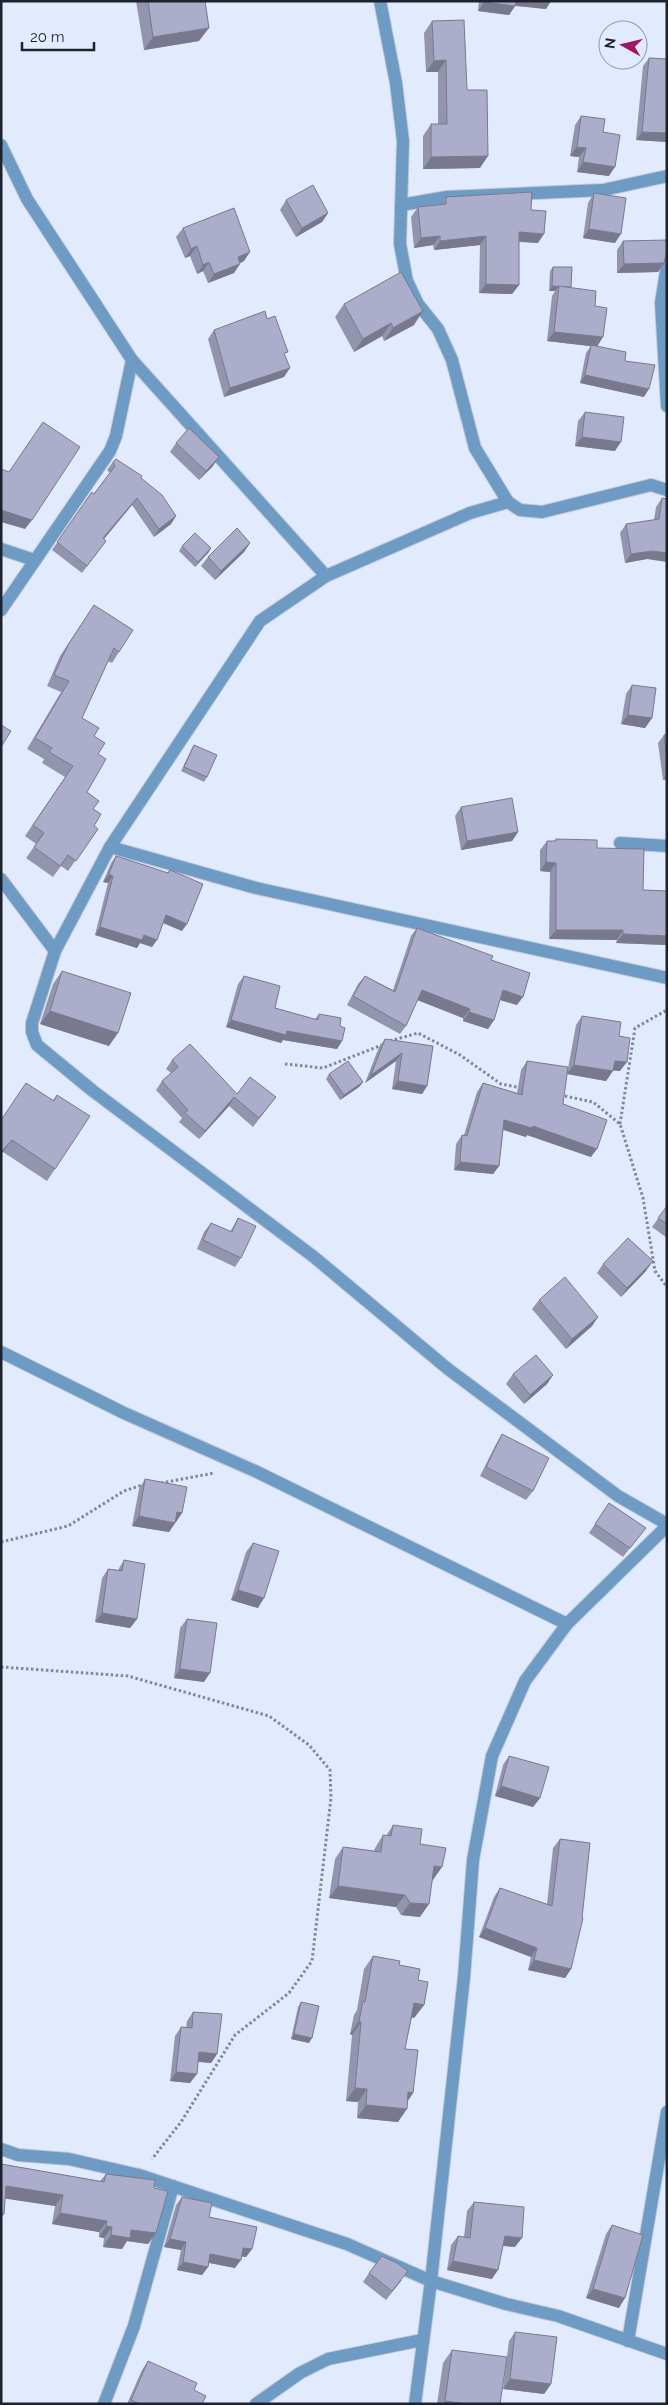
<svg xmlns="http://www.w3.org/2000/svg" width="668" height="2405" viewBox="0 0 668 2405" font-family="Raleway,sans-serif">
<rect width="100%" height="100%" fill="#e2ebfd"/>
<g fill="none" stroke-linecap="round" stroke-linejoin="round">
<g stroke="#bfc7d7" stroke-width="14">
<g id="minor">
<path d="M380,1l16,82 7,58 -3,103 7,37 11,23 20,25 14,31 23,88 33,54 12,8 22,2 109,-27 16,5"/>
<path d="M1,145l26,54 105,161 194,216"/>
<path d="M401,205l46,-8 156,-7 64,-14"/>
<path d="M667,265l-6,38 6,103"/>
<path d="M508,502l-38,11 -144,63 -66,45 -150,226 -55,104 -23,72v9l5,13 56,46 221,166 134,112 170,127 49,28"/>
<path d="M1,549l33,11"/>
<path d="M1,610l109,-159 6,-15 16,-76"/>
<path d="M620,843l47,3"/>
<path d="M110,847l146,41 411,90"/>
<path d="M1,879l54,72"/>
<path d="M1,1352l123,61 131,58 312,153"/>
<path d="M1,2149l17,6 51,4 70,16 208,69 84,37 75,23 52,12 109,38"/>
<path d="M628,2341l39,-229"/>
<path d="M104,2404l30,-78 39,-140"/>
<path d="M256,2404l44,-31 28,-14 94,-19"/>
<path d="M415,2404l16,-123 33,-304 9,-117 19,-104 33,-75 42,-57 100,-98"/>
</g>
</g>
<g stroke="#818896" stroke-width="3" stroke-dasharray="2.5 2.5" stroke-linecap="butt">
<path d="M390,1041l28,-8 42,22 41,29 21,4"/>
<path d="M285,1064l38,4 59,-23"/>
<path d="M560,1095l33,7 27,22 23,74 12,73 12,16"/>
<path d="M620,1124l15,-96 32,-18"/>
<path d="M161,1483l53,-10"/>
<path d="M1,1542l67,-16 56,-35 21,-7"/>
<path d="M1,1667l127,9 141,40 40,29 21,25 1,28 -19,163 -23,32 -54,42 -54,87 -29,37"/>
</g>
<use href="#minor" stroke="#6d9bc3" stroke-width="12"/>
</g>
<g fill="#9395af">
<path d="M136,1h69l-6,40 -55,9z"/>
<path d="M479,1h72l-5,8 -31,-3 -6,9 -31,-4z"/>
<path d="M432,21l35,69 13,78 -57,1v-33l8,-12h7v-52h-12l-2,-39z"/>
<path d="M649,58l18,1v83l-31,-2 7,-74z"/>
<path d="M581,116l22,16 6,44 -32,-4 2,-15 -9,-1 5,-31z"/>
<path d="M594,193l21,50 -32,-5 5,-35z"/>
<path d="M446,197l85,13 7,33 -19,-1v43l-7,9 -33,-1 1,-48 -46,5 -1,-5 -19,3 -3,-31 7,-10 23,-2z"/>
<path d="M286,200l42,13 -6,9 -26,15 -16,-27z"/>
<path d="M183,228l61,33 -4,2 -6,10 -26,10 -5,-12 -6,3 -7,-18 -5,2 -9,-21z"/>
<path d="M623,241l42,15 -1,7 -6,9 -41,1v-23z"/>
<path d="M553,267l18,20 -1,1 25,18 2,40 28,15 19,36 -64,-14 6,-30 5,-7 -44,-5 5,-45 3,-5h-6l1,-20z"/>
<path d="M344,304l70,21 -30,16 -2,-5 -28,16 -19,-35z"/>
<path d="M267,319l18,37 -1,21 -60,20 -16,-58 6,-9z"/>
<path d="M585,412l30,39 -40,-5 3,-25z"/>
<path d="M176,443l37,23 -14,14 -29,-28z"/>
<path d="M113,462l28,16 35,38 -5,8 -17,13 -22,-32 -28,34 2,2 -24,32 -30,-23 40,-58 2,2 16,-21 -3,-3z"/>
<path d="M662,498l5,1 -20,60 -22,4 -5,-30 6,-9 28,-4 2,-13z"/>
<path d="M250,543l-6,9 -29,28 -14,-14 7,-9z"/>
<path d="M182,546l29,2 -3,5 -13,14 -16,-16z"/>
<path d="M94,605l25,47 -7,11 -4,-2 -26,57 12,18 4,18 -11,38 6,17 1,17 4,3 -30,42 -7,-5 -8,11 -27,-19 10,-14 -11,-8 40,-59 -23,-14 2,-4 -17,-10 34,-57 -14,-6 13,-30z"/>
<path d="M632,685l20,33 -7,10 -24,-4 5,-30z"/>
<path d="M667,734v45l-4,1 -5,-37 6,-8z"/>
<path d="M194,745l13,32 -3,5 -23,-11 10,-21z"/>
<path d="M461,807l57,25 -6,9 -51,9 -6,-34z"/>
<path d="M556,839l41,9 46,42 24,1v53l-1,1 -50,-2 1,-3 -68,-1 1,-67 -10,-1v-21l7,-9h7z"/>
<path d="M116,856l51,17 3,-3 12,61 -19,-8 -11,24 -12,-4 -3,5 -42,-13 13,-52 -5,-1 8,-19z"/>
<path d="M417,928l74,32 26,45 -17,-5 -6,20 -6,9 -25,-8v-3l-46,-18 -11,26 -6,8 -53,-29 11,-21 7,-8 28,14 18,-54z"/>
<path d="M62,971l47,75 -69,-22 13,-40z"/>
<path d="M244,976l31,32 40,11 4,-5 21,12 2,15 -5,8 -54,-9 -2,3 -55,-16 12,-43z"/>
<path d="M582,1016l37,20 1,35 -7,-1 -7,11 -39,-7 9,-49z"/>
<path d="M385,1039l48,7 -6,40 -5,8 -30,-5 4,-28 -31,22 14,-36z"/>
<path d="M172,1060l65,34 39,3 -23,30 -24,-21 -30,33 -20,-17 3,-4 -26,-28 6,-9 9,-8 -5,-4z"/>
<path d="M527,1061l36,43 28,53 -64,-22 -1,2 -23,-7 -4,36 -6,8 -39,-4 2,-26 6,-9h2l13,-43 6,-9 34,10 4,-23z"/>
<path d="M329,1074l34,8 -4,5 -19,13 -14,-21z"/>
<path d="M57,1095l-2,74 -8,12 -44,-29 -2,2v-34l52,-20z"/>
<path d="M667,1206v32l-15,-11z"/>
<path d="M238,1218l3,40 -6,9 -38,-18 7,-17 7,-9 19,9z"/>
<path d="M603,1264l43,7 -25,26 -24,-24z"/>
<path d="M539,1300l59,17 -6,9 -26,23 -34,-40z"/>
<path d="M513,1374l40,1 -6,9 -23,20 -18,-20z"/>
<path d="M502,1434l31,57 -7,9 -46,-24 16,-32z"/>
<path d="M145,1479l37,34 -13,19 -37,-6 7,-37z"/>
<path d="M609,1503l37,25 -23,29 -34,-24z"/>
<path d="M253,1543l5,65 -27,-8 15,-48z"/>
<path d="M124,1560l13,59 -7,9 -35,-6 7,-44 6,-9 10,1z"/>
<path d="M187,1619l17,63 -30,-4 6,-50z"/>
<path d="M509,1756l31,42 -7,9 -38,-11 8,-31z"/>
<path d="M393,1825l27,19 13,36 -13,37 -19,-2 -5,-8 -67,-9 6,-39 8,-12 31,4 1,-3 8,-13 3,1z"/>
<path d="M560,1839l11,130 -6,9 -37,-8 3,-13 -52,-20 15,-40 6,-9 47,16 6,-56z"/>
<path d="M373,1956l26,9 19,15 6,25 -10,13 -2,-1 -7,32 8,44 -5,8 -10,21 -41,-4 1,-16 -12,-1 6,-66 -2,-1 4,-19 3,-5 7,-41z"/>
<path d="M301,2002l8,41 -18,-4 7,-32z"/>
<path d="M193,2012l24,42 -6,9 -13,-1 -8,21 -20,-2 5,-45 6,-9h5l1,-6z"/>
<path d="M1,2164l99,17 6,-7 48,14 2,45 -8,11 -21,-3 -5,8 -19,-2 1,-9 -5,-1v-5l-47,-8 3,-18 -50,-8 -1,16 -3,4z"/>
<path d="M182,2197l70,52 -6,8 -4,-1 -7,12 -26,-5 -1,4 -6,8 -25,-5 4,-20 -17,-3 12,-42z"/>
<path d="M474,2202l41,45 -12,-1 -11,33 -45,-9 4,-25 7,-9 6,1 3,-26z"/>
<path d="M612,2225l7,83 -33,-10 20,-64z"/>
<path d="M369,2273l33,7 -16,20 -23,-18z"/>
<path d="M515,2332l36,52 -7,10 -41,-5 6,-48z"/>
<path d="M452,2350l48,54h-63l6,-41z"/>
<path d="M148,2361l46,29 8,14h-75l15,-34z"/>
</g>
<g fill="#78798e">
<path d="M512,1h39l-5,8 -36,-4z"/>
<path d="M484,2l31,4 -6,9 -31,-4z"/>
<path d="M209,28l-10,13 -55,9 9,-13z"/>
<path d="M446,60l-8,12h-12l8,-11z"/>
<path d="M642,132l25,1v9l-31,-2z"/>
<path d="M577,147l9,1 -7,9 -9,-1z"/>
<path d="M488,156l-8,12 -57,1 8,-12z"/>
<path d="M583,162l32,5 -6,9 -32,-4z"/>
<path d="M328,213l-6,9 -26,15 6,-9z"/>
<path d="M589,229l32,5 -6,9 -32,-5z"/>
<path d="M519,232l25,2 -6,9 -25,-2z"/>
<path d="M440,236l-7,9 -19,3 7,-10z"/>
<path d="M486,236l-6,9 -46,5 6,-9z"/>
<path d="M197,246l-7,10 -5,2 6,-9z"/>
<path d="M250,252l-6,9 -12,5 6,-9z"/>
<path d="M667,253l-3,5v5l-6,9 -41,1 7,-9z"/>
<path d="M209,262l-6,9 -6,3 6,-9z"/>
<path d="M240,264l-6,9 -26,10 6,-9z"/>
<path d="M486,284l33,1 -7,9 -33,-1z"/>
<path d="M552,286h7l-4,5h-6z"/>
<path d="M423,311l-9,14 -30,16 9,-13z"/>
<path d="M391,323l-9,13 -28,16 9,-13z"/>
<path d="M554,332l49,5 -6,10 -50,-6z"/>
<path d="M290,368l-6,9 -60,20 6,-9z"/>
<path d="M585,375l64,14 -5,8 -64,-14z"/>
<path d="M582,437l39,5 -6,9 -40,-5z"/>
<path d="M219,457l-6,9 -14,14 7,-9z"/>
<path d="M137,498l-5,7 -34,41 5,-8z"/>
<path d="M1,510l31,10 -7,9 -24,-7z"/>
<path d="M176,516l-5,8 -17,13 5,-8z"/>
<path d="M250,543l-6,9 -29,28 6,-9z"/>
<path d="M211,548l-3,5 -13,14 3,-5z"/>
<path d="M653,551l14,2v9l-20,-3 -22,4 6,-9z"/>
<path d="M628,715l24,3 -7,10 -24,-4z"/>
<path d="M667,774v5l-4,1z"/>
<path d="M518,832l-6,9 -51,9 6,-9z"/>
<path d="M546,862l10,1 -6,9 -10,-1z"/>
<path d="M109,874l4,2 -5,7 -5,-1z"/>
<path d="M166,915l21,9 -5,7 -21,-9z"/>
<path d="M100,927l44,8 13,5 -5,7 -12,-4 -3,5 -42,-13z"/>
<path d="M556,930h67l-6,10 -68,-1z"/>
<path d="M623,934l44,2v8l-1,1 -50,-2z"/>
<path d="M422,990l48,19 -7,9 -48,-19z"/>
<path d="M503,990l20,7 -6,8 -20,-6z"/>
<path d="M50,1011l68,22 -9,13 -69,-22z"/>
<path d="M469,1012l25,8 -6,9 -25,-8z"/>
<path d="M231,1020l56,11 55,10 -5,8 -54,-9 -2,3 -55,-16z"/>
<path d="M402,1053l-6,8 -31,22 6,-8z"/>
<path d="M615,1061l12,1 -7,9 -12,-1z"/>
<path d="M574,1065l39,6 -7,10 -39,-7z"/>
<path d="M398,1081l29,5 -5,8 -30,-5z"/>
<path d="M363,1082l-4,5 -19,13 4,-5z"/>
<path d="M234,1097l-5,9 -30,33 6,-8z"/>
<path d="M504,1120l29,6 64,23 -6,8 -64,-22 -1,2 -28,-9z"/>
<path d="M12,1140l-9,12 -2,2v-2z"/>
<path d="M460,1162l39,4 -6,8 -39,-4z"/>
<path d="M653,1261l-7,10 -25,26 6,-9z"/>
<path d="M598,1317l-6,9 -26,23 6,-10z"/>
<path d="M553,1375l-6,9 -23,20 6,-9z"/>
<path d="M177,1512l5,1 -6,9 -5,-1z"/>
<path d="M139,1516l36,7 -6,9 -37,-6z"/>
<path d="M238,1590l26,8 -6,10 -27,-8z"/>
<path d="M102,1613l35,6 -7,9 -35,-6z"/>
<path d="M180,1669l30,4 -6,9 -30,-4z"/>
<path d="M501,1786l39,12 -7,9 -38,-11z"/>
<path d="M434,1866l8,1 -9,13 -7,-1z"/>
<path d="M338,1886l67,9 -9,12 -67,-9z"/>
<path d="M410,1903l19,1 -9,13 -19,-2z"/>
<path d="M485,1928l52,20 -6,9 -52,-20z"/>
<path d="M534,1960l37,9 -6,9 -37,-8z"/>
<path d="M414,2003l10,2 -10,13 -9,-2z"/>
<path d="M359,2021l2,1 -9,13 -2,-1z"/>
<path d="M294,2034l18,4 -3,5 -18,-4z"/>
<path d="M199,2052l18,2 -6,9 -18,-2z"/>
<path d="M176,2072l21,2 -7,9 -20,-2z"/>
<path d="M355,2088l12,1 -9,13 -12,-1z"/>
<path d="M408,2092l5,1 -9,13z"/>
<path d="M366,2105l41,4 -9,13 -41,-4z"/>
<path d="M6,2186l57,9 -8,11 -54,-8z"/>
<path d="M60,2213l47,8 -8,11 -47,-8z"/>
<path d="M106,2226l6,1 -8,11 -5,-1z"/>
<path d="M131,2230l25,3 -8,11 -21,-3 -5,8 -19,-2 8,-12z"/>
<path d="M505,2236l17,2 -7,9 -17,-2z"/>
<path d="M170,2239l16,3 -5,8 -17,-3z"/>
<path d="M243,2248l9,1 -6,8 -8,-1z"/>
<path d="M210,2254l31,6 -6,8 -30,-6z"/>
<path d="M453,2261l45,9 -6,9 -45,-9z"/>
<path d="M183,2262l25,5 -6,8 -25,-5z"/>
<path d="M593,2289l32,9 -6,10 -33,-10z"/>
<path d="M510,2379l41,5 -7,10 -41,-5z"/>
<path d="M445,2401l22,3h-24z"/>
</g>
<g fill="#abadcb" stroke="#78798e">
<path d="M148,1h57l4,27 -56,9z"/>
<path d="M484,1h32l-1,5 -31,-4z"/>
<path d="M464,20l3,70h20l1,66 -57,1v-33h16l-1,-64 -12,1 -2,-40z"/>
<path d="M649,58l18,1v74l-25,-1z"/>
<path d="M581,116l24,3 -2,13 17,3 -5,32 -32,-5 3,-14 -9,-1z"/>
<path d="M313,185l15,28 -26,15 -16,-28z"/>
<path d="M532,192l-1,18 15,1 -2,23 -25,-2v53l-33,-1v-48l-46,5v-5l-19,2 -3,-31 28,-3v-7z"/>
<path d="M594,193l32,5 -5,36 -32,-5z"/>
<path d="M234,208l16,44 -12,5 2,7 -26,10 -5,-12 -6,3 -6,-19 -6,3 -8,-21z"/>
<path d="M667,240v13l-1,1 -2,9 -40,1 -1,-23z"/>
<path d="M553,267h19l-1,20 -19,-1z"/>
<path d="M401,272l22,39 -30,17 -2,-5 -28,16 -19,-35z"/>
<path d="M559,286l37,5 -1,15 12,2 -4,29 -49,-5z"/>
<path d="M265,311l2,8 8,-3 13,36 -4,1 6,15 -60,20 -16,-58z"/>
<path d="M591,345l35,7 -1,9 30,4 -6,24 -64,-14z"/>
<path d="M585,412l39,5 -3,25 -39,-5z"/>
<path d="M43,422l37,25 -48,73 -31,-10v-41l8,3z"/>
<path d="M189,428l30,29 -13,14 -30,-28z"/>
<path d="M116,459l26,17 -1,2 21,17 14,21 -17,13 -22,-31 -34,40 3,3 -19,25 -30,-24 35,-50 2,2 21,-28 -2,-4z"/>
<path d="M662,498l5,1v54l-14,-2 -22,3 -5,-30 33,-5z"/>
<path d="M237,528l13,15 -29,28 -13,-14z"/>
<path d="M195,533l16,15 -13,14 -16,-16z"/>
<path d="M94,605l39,25 -14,22 -5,-4 -32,70 17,10 -5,8 11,7 -7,11 8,5 -19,33 12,9 -6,8 8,5 -7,12 4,3 -22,32 -8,-6 -8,11 -26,-19 10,-14 -11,-8 40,-59 -24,-14 3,-4 -17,-10 34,-57 -15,-6 14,-30z"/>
<path d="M632,685l24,3 -4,30 -24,-3z"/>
<path d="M1,725l10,6 -10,16z"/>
<path d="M667,734v25l-3,-24z"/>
<path d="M194,745l23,10 -10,22 -23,-10z"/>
<path d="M512,798l6,34 -51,9 -6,-34z"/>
<path d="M556,839l41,1v8l47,1 -1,41 24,1v45l-44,-2v-4h-67v-67l-10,-1 1,-21h9z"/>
<path d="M116,856l52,17 2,-3 33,14 -16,40 -21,-9 -9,25 -13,-5 -2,5 -42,-13 13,-51 -4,-2z"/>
<path d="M417,928l76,28 -2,4 39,13 -7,24 -20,-7 -9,30 -25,-8 1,-3 -48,-19 -16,36 -53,-30 12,-20 30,16z"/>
<path d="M62,971l69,22 -13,40 -68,-22z"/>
<path d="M244,976l36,10 -5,22 43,12 1,-6 22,4 -1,8 5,2 -3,13 -55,-10 -1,4 -55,-15z"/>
<path d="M582,1016l39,6 -2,14 11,2 -3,24 -12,-1 -2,10 -39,-6z"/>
<path d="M385,1039l48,7 -6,40 -29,-5 4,-28 -31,22z"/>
<path d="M190,1044l47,50 13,-17 26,20 -17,21 -25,-21 -29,34 -20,-18 3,-3 -26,-29 16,-14 -6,-7z"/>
<path d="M348,1061l15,21 -19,13 -15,-21z"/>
<path d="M527,1061l41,6 -5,37 44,16 -10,29 -64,-23 -1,2 -28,-8 -5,46 -39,-4 2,-27 5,1 16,-53 39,12z"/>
<path d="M26,1083l28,18 3,-6 33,21 -35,53 -43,-29 -11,12v-32z"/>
<path d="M667,1206v18l-9,-6z"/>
<path d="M238,1218l18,8 -15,32 -38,-18 8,-17 21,9z"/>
<path d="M628,1238l25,23 -26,27 -24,-24z"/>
<path d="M565,1277l33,40 -26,22 -33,-39z"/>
<path d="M536,1355l17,20 -23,20 -17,-21z"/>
<path d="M502,1434l47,24 -16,33 -47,-24z"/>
<path d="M145,1479l42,8 -5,26 -5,-1 -2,11 -36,-7z"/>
<path d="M609,1503l37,25 -16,20 -35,-24z"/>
<path d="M253,1543l26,8 -15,47 -26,-8z"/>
<path d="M124,1560l21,4 -8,55 -35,-6 6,-44 14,2z"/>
<path d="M187,1619l30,4 -7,50 -30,-4z"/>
<path d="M509,1756l40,11 -9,31 -39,-12z"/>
<path d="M393,1825l29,4 -2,15 26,4 -4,19 -8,-1 -5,38 -19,-1 -5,-8 -67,-9 5,-39 38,5 2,-17 8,1z"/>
<path d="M560,1839l30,4 -8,75h1l-12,51 -37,-9 3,-12 -52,-20 15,-40 52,18z"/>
<path d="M373,1956l27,5 -1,4 21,4 -2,11 10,2 -4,23 -10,-2 -9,46 13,1 -5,43 -5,-1 -1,17 -41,-4 1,-16 -12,-1 6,-66 -2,-1 4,-20 2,1z"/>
<path d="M301,2002l18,4 -7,32 -18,-4z"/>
<path d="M193,2012l29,2 -5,40 -18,-2 -2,22 -21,-2 5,-45 11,1z"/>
<path d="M1,2164l103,18 2,-8 49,6 -1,8 14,3 -12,42 -25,-3 -1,8 -19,-3 1,-8 -6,-1 1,-5 -47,-8 3,-18 -57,-9 -2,28h-3z"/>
<path d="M182,2197l30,6 -3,14 48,10 -5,22 -9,-1 -2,12 -31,-6 -2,13 -25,-5 3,-20 -16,-3z"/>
<path d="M474,2202l50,5 -2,31 -17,-2 -7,34 -45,-9 5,-25 12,2z"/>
<path d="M612,2225l31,10 -18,63 -32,-9z"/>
<path d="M382,2256l15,7 11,8 -16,20 -23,-18z"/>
<path d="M515,2332l42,5 -6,47 -41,-5z"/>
<path d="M452,2350l55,7 -7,47h-33l-22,-3z"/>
<path d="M148,2361l49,22 -3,7 12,6 -4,8h-62l-9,-4z"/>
</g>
<rect width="668" height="2405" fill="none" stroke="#1d222c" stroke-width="5"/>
<g transform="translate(623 45) rotate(278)"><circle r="24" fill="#e2ebfd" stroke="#939ba9"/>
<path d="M0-4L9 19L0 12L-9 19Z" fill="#9f1562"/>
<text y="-8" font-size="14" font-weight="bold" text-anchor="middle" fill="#1d222c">N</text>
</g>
<path d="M22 42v8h72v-8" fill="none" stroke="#1d222c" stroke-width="2.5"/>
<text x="30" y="42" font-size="15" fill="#1d222c" stroke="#e2ebfd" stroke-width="4" paint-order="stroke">20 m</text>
</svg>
